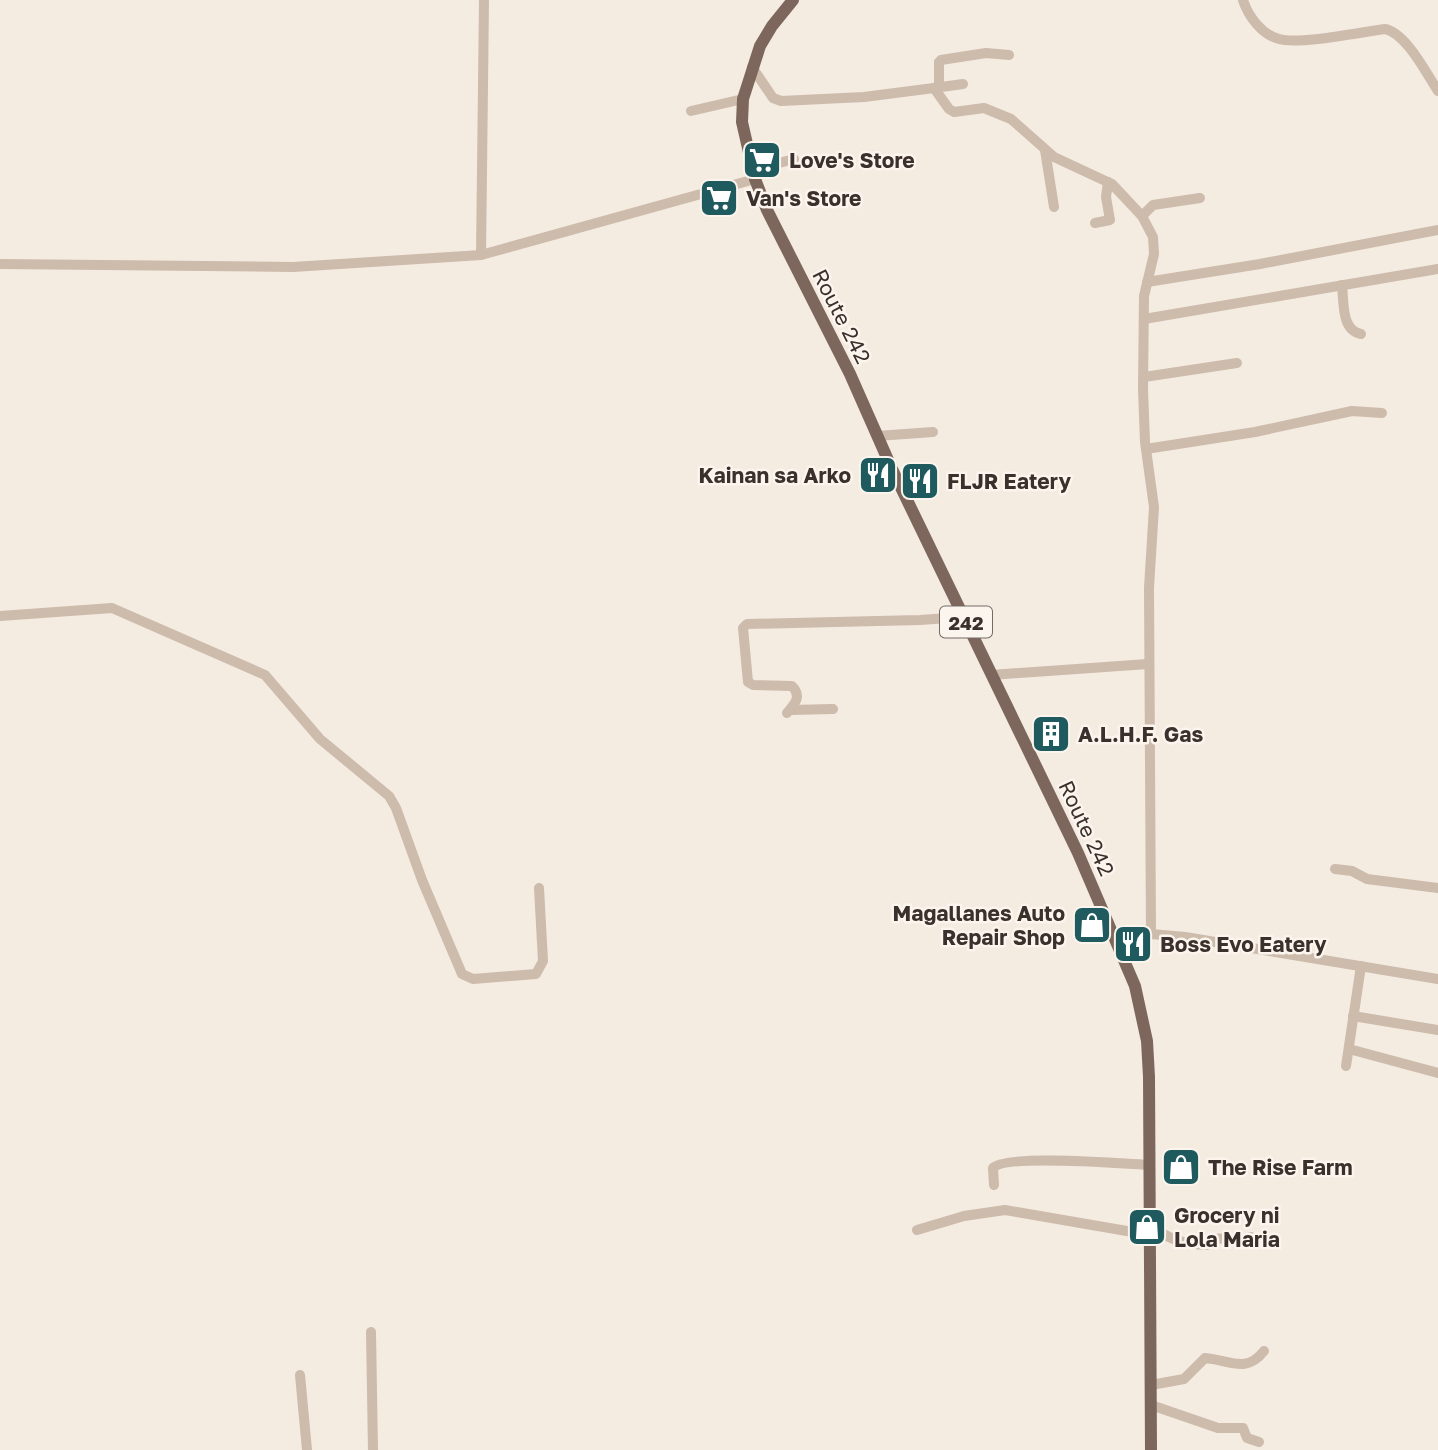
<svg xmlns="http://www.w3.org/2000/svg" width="1438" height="1450" viewBox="0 0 1438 1450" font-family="'Golos Text',sans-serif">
<rect width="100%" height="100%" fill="#f4ebe1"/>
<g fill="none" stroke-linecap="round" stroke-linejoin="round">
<g stroke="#cdbbac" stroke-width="10">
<path d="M1243,0c5,16 19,35 36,39 21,6 82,-7 106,-10 21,4 41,44 53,62"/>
<path d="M752,67l21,31 8,3 83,-4 70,-9 15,21 5,3 30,-4 27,11 43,38 58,27 30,32 11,21 1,17 -10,42 -1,93 2,53 9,65 -5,81 2,346"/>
<path d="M939,86v-24l2,-2 45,-7 23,2"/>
<path d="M934,88l29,-4"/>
<path d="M691,111l52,-12"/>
<path d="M1045,150l9,57"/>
<path d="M753,170l41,-11"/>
<path d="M1142,216l11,-11 47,-7"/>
<path d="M1095,223l15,-3 -4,-23 2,-15"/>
<path d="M481,255l3,-255"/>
<path d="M0,264l293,3 188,-12 274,-76"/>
<path d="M1147,282l113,-18 178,-34"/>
<path d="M1342,285c2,17 -1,45 19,49"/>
<path d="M1144,319l294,-50"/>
<path d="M1144,377l93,-14"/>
<path d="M877,436l56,-4"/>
<path d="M1146,449l109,-17 97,-21 30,2"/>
<path d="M0,616l112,-8 153,67 55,64 69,57 7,12 26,72 40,94 11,5 63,-5 7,-13 -4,-73"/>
<path d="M991,675l157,-11"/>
<path d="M790,710l43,-1"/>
<path d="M787,713c8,-9 15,-17 5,-27l-39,-1 -5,-3 -5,-54 4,-4 173,-4 43,-3"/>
<path d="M1335,869l17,2 15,8 71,9"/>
<path d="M1116,941l35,-7 34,3 253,42"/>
<path d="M1353,1016l85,14"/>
<path d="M1349,1049l89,24"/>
<path d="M1346,1066l15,-100"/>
<path d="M994,1185l-1,-17c11,-14 133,-4 157,-3"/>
<path d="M1150,1226c21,14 33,18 58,19 10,-13 19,-2 32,-4 1,0 10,-4 11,-4"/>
<path d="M917,1230l47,-14 41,-6 145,25"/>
<path d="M371,1332l2,118"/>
<path d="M300,1375l7,75"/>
<path d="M1151,1385l33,-6 21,-21c25,2 41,16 59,-7"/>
<path d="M1151,1405l67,23h25l4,10 12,4"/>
</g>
<path stroke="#7d675c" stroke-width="12" d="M793,0l-21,26 -12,20 -17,53 -1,23 13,57 12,31 83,164 42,95 186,384 57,133 12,55 2,36 2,373"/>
</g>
<defs>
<g id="supermarket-square" transform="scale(2.0125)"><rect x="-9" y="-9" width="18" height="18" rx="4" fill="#1f5a5e" stroke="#fbf5ee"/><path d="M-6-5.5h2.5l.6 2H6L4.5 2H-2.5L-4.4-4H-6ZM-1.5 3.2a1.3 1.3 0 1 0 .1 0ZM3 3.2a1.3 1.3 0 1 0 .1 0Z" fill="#fff"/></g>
<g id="restaurant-square" transform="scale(2.0125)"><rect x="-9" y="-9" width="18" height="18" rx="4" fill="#1f5a5e" stroke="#fbf5ee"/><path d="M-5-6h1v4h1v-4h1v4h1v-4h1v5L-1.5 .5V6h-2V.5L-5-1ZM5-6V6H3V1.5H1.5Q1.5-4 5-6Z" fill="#fff"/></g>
<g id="building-square" transform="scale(2.0125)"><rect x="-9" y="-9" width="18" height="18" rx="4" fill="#1f5a5e" stroke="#fbf5ee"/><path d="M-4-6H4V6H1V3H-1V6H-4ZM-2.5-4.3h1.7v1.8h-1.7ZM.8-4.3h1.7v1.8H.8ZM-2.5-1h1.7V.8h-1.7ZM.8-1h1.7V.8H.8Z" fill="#fff"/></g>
<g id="shop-square" transform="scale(2.0125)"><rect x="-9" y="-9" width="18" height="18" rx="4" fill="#1f5a5e" stroke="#fbf5ee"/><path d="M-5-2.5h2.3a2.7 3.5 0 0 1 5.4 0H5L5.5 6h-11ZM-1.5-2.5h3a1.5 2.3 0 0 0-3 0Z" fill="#fff"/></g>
</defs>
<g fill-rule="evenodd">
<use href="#supermarket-square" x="762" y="160"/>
<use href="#supermarket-square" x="719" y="198"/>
<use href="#restaurant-square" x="878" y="475"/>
<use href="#restaurant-square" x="920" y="481"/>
<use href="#building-square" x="1051" y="734"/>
<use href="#shop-square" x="1092" y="925"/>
<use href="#restaurant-square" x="1133" y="944"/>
<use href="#shop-square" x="1181" y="1167"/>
<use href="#shop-square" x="1147" y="1227"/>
</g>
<g text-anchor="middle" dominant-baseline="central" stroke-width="5" stroke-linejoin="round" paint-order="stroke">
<rect fill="#fbf5ee" stroke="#756b66" stroke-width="2" x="940" y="606.5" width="52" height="31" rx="5"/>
<g font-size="19" font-weight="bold" fill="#3b302b">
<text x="966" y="622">242</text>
</g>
<g font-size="21" font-weight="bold" fill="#3b302b" stroke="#fbf5ee" text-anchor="start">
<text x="789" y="160">Love's Store</text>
<text x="746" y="198">Van's Store</text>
<text x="851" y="475" text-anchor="end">Kainan sa Arko</text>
<text x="947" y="481">FLJR Eatery</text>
<text x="1078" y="734">A.L.H.F. Gas</text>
<text x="1065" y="913" text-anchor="end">Magallanes Auto<tspan x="1065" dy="24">Repair Shop</tspan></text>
<text x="1160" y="944">Boss Evo Eatery</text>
<text x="1208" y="1167">The Rise Farm</text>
<text x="1174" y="1215">Grocery ni<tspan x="1174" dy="24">Lola Maria</tspan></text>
</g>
<g font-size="21" fill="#3b302b" stroke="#fbf5ee">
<text transform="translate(842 316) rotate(63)">Route 242</text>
<text transform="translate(1087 828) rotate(65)">Route 242</text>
</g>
</g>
</svg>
